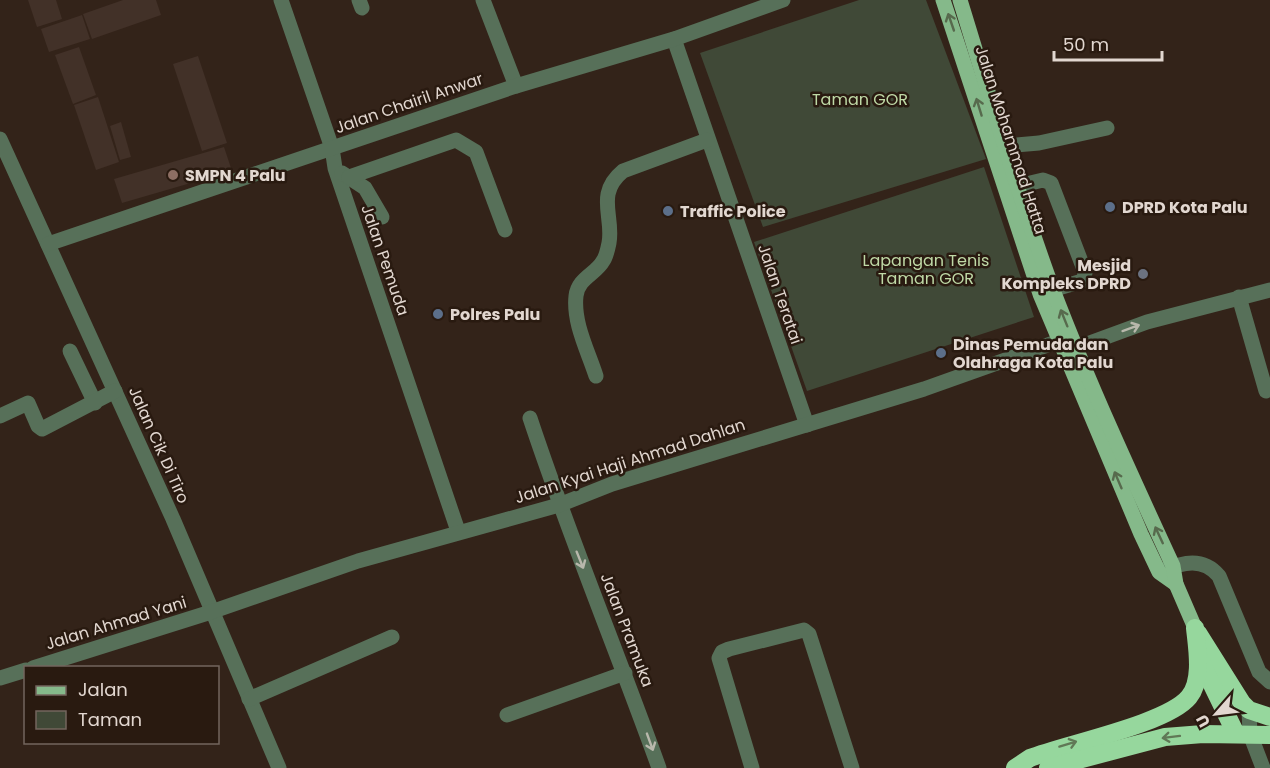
<svg xmlns="http://www.w3.org/2000/svg" width="1270" height="768" viewBox="0 0 1270 768" font-family="Poppins,sans-serif">
<rect width="100%" height="100%" fill="#332319"/>
<g fill="#423128">
<path d="M28,0h28l6,19 -25,8z"/>
<path d="M123,0h33l5,15 -69,24 -9,-25z"/>
<path d="M82,15l8,24 -41,13 -8,-23z"/>
<path d="M79,47l17,48 -23,9 -18,-49z"/>
<path d="M198,56l29,87 -25,8 -29,-87z"/>
<path d="M98,97l21,65 -23,8 -22,-65z"/>
<path d="M121,122l10,35 -11,3 -10,-34z"/>
<path d="M224,147l8,24 -110,32 -8,-24z"/>
</g>
<g fill="#404937">
<path d="M859,0h67l60,159 -223,68 -63,-174z"/>
<path d="M984,167l50,150 -227,74 -53,-149z"/>
</g>
<g fill="none" stroke-linecap="round" stroke-linejoin="round">
<g stroke="#577059" stroke-width="15">
<path d="M281,0l51,148 3,20 123,363"/>
<path d="M359,0l3,8"/>
<path d="M483,0l33,86"/>
<path d="M674,39l133,386"/>
<path d="M0,139l173,380 106,249"/>
<path d="M1006,146l33,-3 68,-15"/>
<path d="M342,173l23,15 17,29"/>
<path d="M349,177l107,-37 20,12 29,78"/>
<path d="M1006,189l37,-9 8,3 34,89 -1,8 -5,2 -38,11"/>
<path d="M48,244l468,-158 158,-47 109,-39"/>
<path d="M1239,297l27,94"/>
<path d="M1076,348l71,-26 123,-32"/>
<path d="M70,351l25,52"/>
<path d="M596,376c-8,-25 -23,-53 -20,-80 2,-18 20,-22 27,-35 3,-4 5,-13 6,-18 5,-26 -14,-49 14,-72l84,-31"/>
<path d="M0,416l28,-13 10,23 4,3 73,-38"/>
<path d="M530,418c39,118 87,233 129,350"/>
<path d="M1162,571c21,-9 41,-14 57,5l40,96 11,10"/>
<path d="M33,668l178,-56 147,-51 201,-56 53,-21 312,-95 135,-48"/>
<path d="M0,678l26,-8"/>
<path d="M249,699l143,-62"/>
<path d="M1249,710l1,24 13,34"/>
<path d="M507,715l118,-42"/>
<path d="M752,768l-33,-110 3,-6 7,-3 75,-19 5,4 43,134"/>
</g>
<g stroke="#85b98a" stroke-width="15">
<path d="M943,0l97,294 101,240 18,38 17,12"/>
<path d="M960,0c30,97 58,195 93,290 36,94 78,185 120,276l3,18 19,44"/>
</g>
<g stroke="#96d79d" stroke-width="18">
<path d="M1198,633l44,70 7,7 21,7"/>
<path d="M1199,658l37,76"/>
<path d="M1015,768l15,-10c36,-14 137,-34 159,-61 14,-17 8,-49 6,-69"/>
<path d="M1048,768l117,-31 38,-3 67,1"/>
</g>
</g>
<defs><path id="oneway-shaft" d="M-6 0H5M1.5-3L5.5 0L1.5 3" fill="none" stroke-width="1.6" stroke-linecap="round" stroke-linejoin="round" transform="scale(1.5)"/></defs>
<g stroke="#576a4d">
<use href="#oneway-shaft" transform="translate(951 22) rotate(-109)"/>
<use href="#oneway-shaft" transform="translate(979 107) rotate(-107)"/>
<use href="#oneway-shaft" transform="translate(1064 318) rotate(-112)"/>
<use href="#oneway-shaft" transform="translate(1118 480) rotate(-113)"/>
<use href="#oneway-shaft" transform="translate(1159 535) rotate(-115)"/>
</g>
<g stroke="#b8b8ac">
<use href="#oneway-shaft" transform="translate(1131 328) rotate(-20)"/>
<use href="#oneway-shaft" transform="translate(580 560) rotate(68)"/>
<use href="#oneway-shaft" transform="translate(650 742) rotate(70)"/>
</g>
<g stroke="#607856">
<use href="#oneway-shaft" transform="translate(1171 737) rotate(173)"/>
<use href="#oneway-shaft" transform="translate(1068 744) rotate(-17)"/>
</g>
<circle fill="#8d6e63" stroke="#291a10" stroke-width="2" cx="173" cy="175" r="6"/>
<g fill="#5c6f8a" stroke="#291a10" stroke-width="2">
<circle cx="1110" cy="207" r="6"/>
<circle cx="668" cy="211" r="6"/>
<circle cx="438" cy="314" r="6"/>
<circle cx="941" cy="353" r="6"/>
</g>
<circle fill="#6b7280" stroke="#291a10" stroke-width="2" cx="1143" cy="274" r="6"/>
<g text-anchor="middle" dominant-baseline="central" stroke-width="5" stroke-linejoin="round" paint-order="stroke">
<g font-size="16" fill="#bfd9a6" stroke="#291a10">
<text x="860" y="99">Taman GOR</text>
<text x="926" y="260">Lapangan Tenis<tspan x="926" dy="18">Taman GOR</tspan></text>
</g>
<g font-size="16" fill="#e2d7d0" stroke="#291a10">
<text transform="translate(409 103) rotate(-19)">Jalan Chairil Anwar</text>
<text transform="translate(1011 140) rotate(72)">Jalan Mohammad Hatta</text>
<text transform="translate(385 260) rotate(71)">Jalan Pemuda</text>
<text transform="translate(780 294) rotate(71)">Jalan Teratai</text>
<text transform="translate(159 445) rotate(66)">Jalan Cik Di Tiro</text>
<text transform="translate(630 461) rotate(-18)">Jalan Kyai Haji Ahmad Dahlan</text>
<text transform="translate(116 623) rotate(-17)">Jalan Ahmad Yani</text>
<text transform="translate(627 630) rotate(69)">Jalan Pramuka</text>
</g>
<g font-size="16" font-weight="bold" fill="#e2d7d0" stroke="#291a10" text-anchor="start">
<text x="185" y="175">SMPN 4 Palu</text>
<text x="1122" y="207">DPRD Kota Palu</text>
<text x="680" y="211">Traffic Police</text>
<text x="1131" y="265" text-anchor="end">Mesjid<tspan x="1131" dy="18">Kompleks DPRD</tspan></text>
<text x="450" y="314">Polres Palu</text>
<text x="953" y="344">Dinas Pemuda dan<tspan x="953" dy="18">Olahraga Kota Palu</tspan></text>
</g>
</g>
<rect x="24" y="666" width="195" height="78" fill="#291a10" stroke="#73665d" stroke-width="1.5"/>
<rect x="36" y="686" width="30" height="9" fill="#85b98a" stroke="#73665d" stroke-width="1.5"/>
<text x="78" y="696" font-size="18" fill="#e2d7d0">Jalan</text>
<rect x="36" y="711" width="30" height="18" fill="#404937" stroke="#73665d" stroke-width="1.5"/>
<text x="78" y="726" font-size="18" fill="#e2d7d0">Taman</text>
<g transform="translate(1216 714) rotate(242)" stroke="#291a10" stroke-width="4.5" paint-order="stroke">
<path d="M0-4.5L10 22L0 15L-10 22Z" fill="#e2d7d0"/>
<text y="-9" font-size="16" font-weight="bold" text-anchor="middle" fill="#e2d7d0">U</text>
</g>
<path d="M1054 51v9h108v-9" fill="none" stroke="#e2d7d0" stroke-width="3"/>
<text x="1063" y="51" font-size="18" fill="#e2d7d0" stroke="#291a10" stroke-width="4.5" paint-order="stroke">50 m</text>
</svg>
